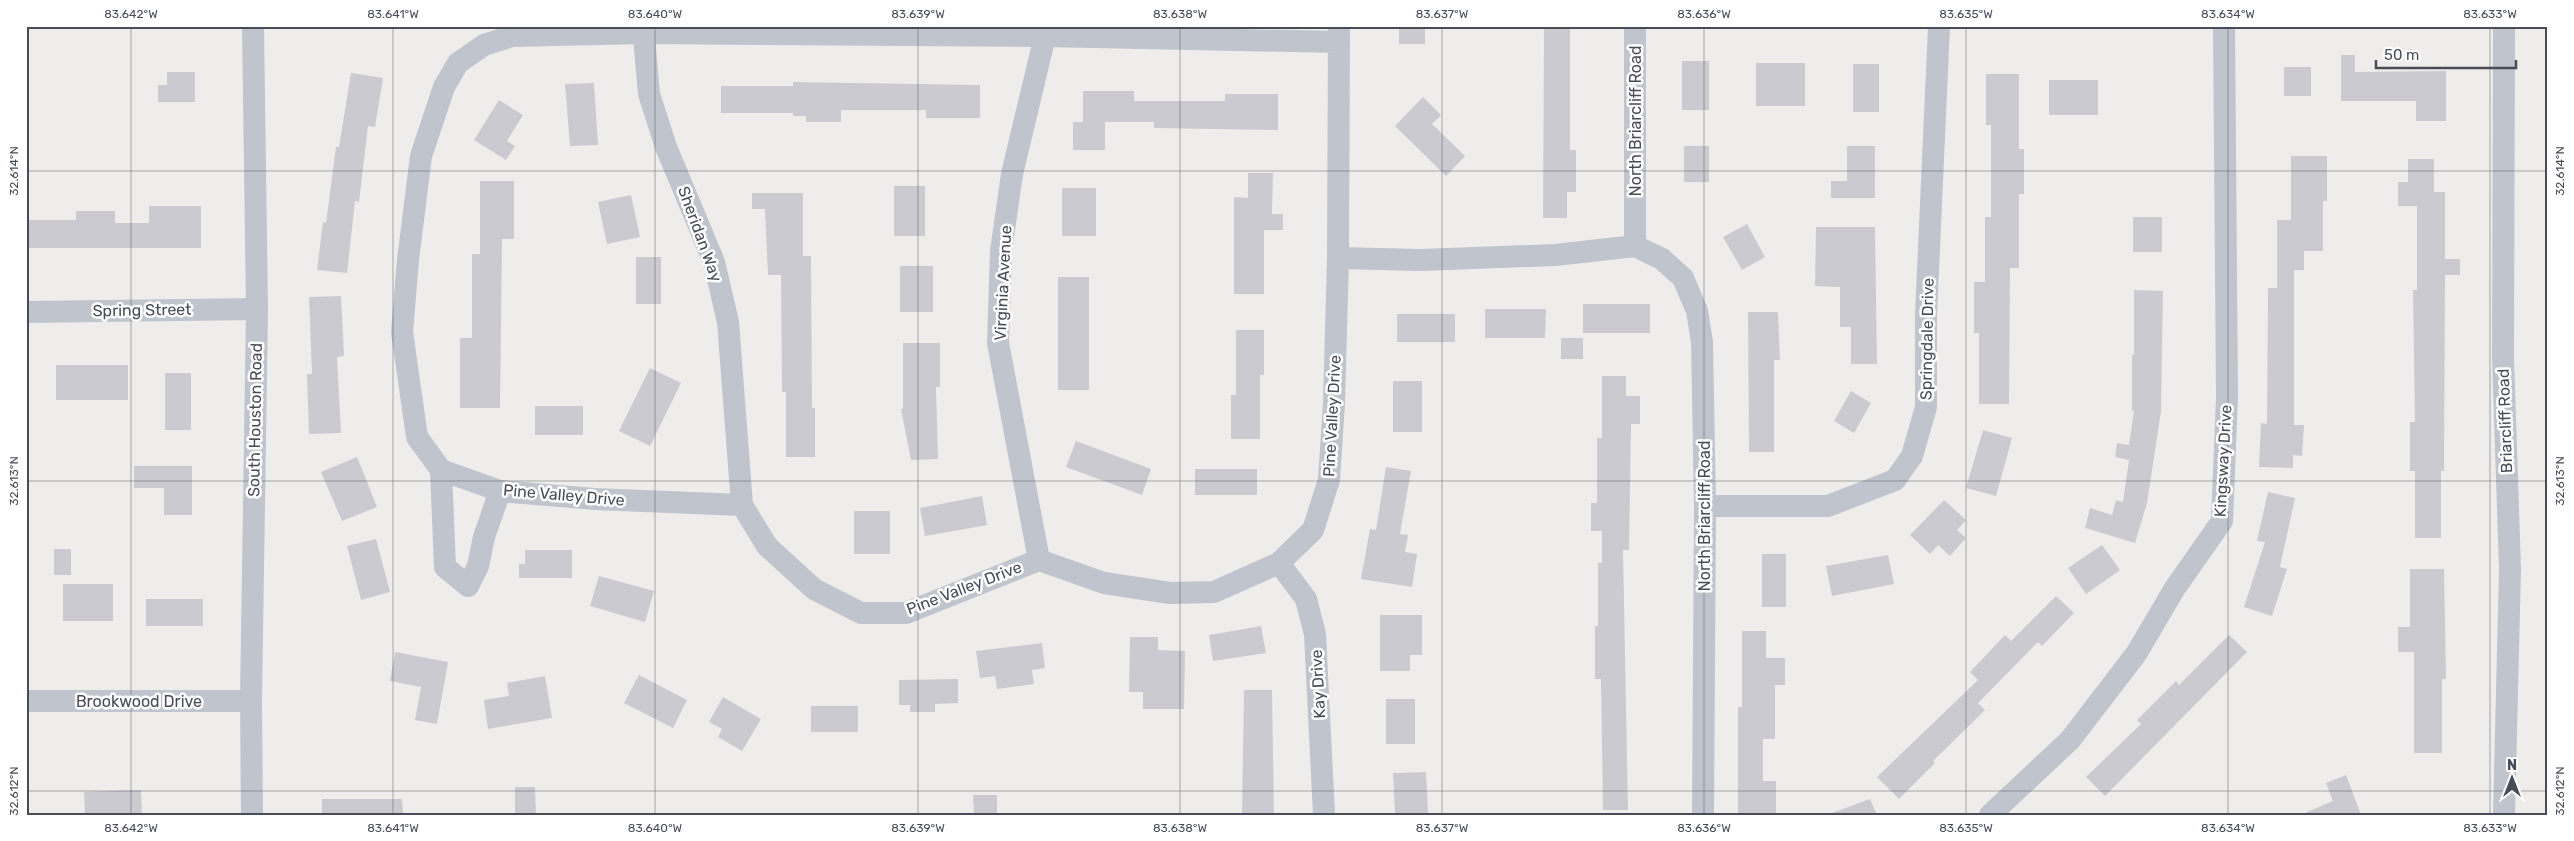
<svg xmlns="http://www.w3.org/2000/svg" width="2574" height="841" viewBox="0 0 2574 841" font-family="Rubik,sans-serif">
<rect width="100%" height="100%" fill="#efedec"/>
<g fill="#cacad0">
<rect x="1399" y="26" width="26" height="18"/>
<path d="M1544,26h26v124h6v42h-9v26h-24z"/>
<path d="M2341,55h14v17l91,-1v50h-30v-20h-75z"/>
<rect x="1682" y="61" width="27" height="49"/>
<rect x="1756" y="63" width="49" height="43"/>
<rect x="1853" y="64" width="26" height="48"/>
<rect x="2284" y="67" width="27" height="29"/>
<path d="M167,72h28v30h-37v-17h9z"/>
<path d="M351,73l32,5 -8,49 -7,-1 -9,76 -4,-1 -8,72 -30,-3 6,-48 3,1 10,-76h3z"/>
<path d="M1986,74h33v75h5v45h-5v74h-9l-1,136h-30v-71h-5v-51h11v-65h6v-92h-5z"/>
<rect x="2049" y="80" width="49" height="35"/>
<path d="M793,82l187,3v33h-54v-8h-85v12h-35v-6h-13v-3h-72v-27h72z"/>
<path d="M594,83l4,62 -28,1 -5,-62z"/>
<path d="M1083,91h51v10h91v-7h53v36l-124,-2v-6h-49v28h-32v-28h10z"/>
<path d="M1423,97l18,18 -9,9 33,32 -19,20 -51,-50z"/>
<path d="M499,100l24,15 -16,26 8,5 -9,14 -32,-20z"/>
<rect x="1684" y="146" width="25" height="36"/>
<path d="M1847,146h28v52h-44v-17h16z"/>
<path d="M2291,156h36v45h-4v50h-19v19h-10v155h10l-2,31 -9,-1v13l-34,-1 2,-44 6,1 1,-136h9v-68h14z"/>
<path d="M2408,159h26v33h11v67h15v16h-15l-1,196h-3v67h-26v-67h-5v-49h5l-2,-132h4v-84h-19v-24h10z"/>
<path d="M1248,173h25l-1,41h11v16h-19v64h-30v-97l14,1z"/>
<path d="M480,181h34v58h-12l-2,169h-40v-70h12v-84h8z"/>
<rect x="894" y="186" width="31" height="50"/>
<rect x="1062" y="188" width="34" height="48"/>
<path d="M752,193h51v63h8l1,152h3v49h-29v-65h-4l-1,-117h-13l-3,-66h-13z"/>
<path d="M631,195l9,42 -33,7 -9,-42z"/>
<path d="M149,206h52v42h-175v-28h50v-9h39v12h34z"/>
<rect x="2133" y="217" width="29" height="35"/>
<path d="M1747,224l18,33 -23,13 -19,-33z"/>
<path d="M1816,227h59l2,137h-26v-37h-11v-40l-25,-1z"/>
<rect x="636" y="257" width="25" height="47"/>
<rect x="900" y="266" width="33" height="46"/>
<rect x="1058" y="277" width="31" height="113"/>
<path d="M2134,290l29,1 -2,120 -14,92 -12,40 -50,-15 5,-20 22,7 4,-15 7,2 6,-42 -14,-3 2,-14 12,2 5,-34h-2v-56h2z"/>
<path d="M341,296l3,60 -7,1 4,76 -32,1 -2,-60h5l-3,-77z"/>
<rect x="1583" y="304" width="67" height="29"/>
<path d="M1485,309h61l-1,29h-60z"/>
<path d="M1748,312h30l2,48h-6v92h-25z"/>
<rect x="1397" y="314" width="58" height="28"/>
<path d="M1236,330h28v45h-4v64h-29v-44h5z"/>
<rect x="1561" y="338" width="22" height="21"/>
<path d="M903,343h37v44h-4l2,72 -27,1 -10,-51h2z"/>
<rect x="56" y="365" width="72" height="35"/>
<path d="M650,368l31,15 -31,63 -31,-15z"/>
<rect x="165" y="373" width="26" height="57"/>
<path d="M1602,376h24v20h14v28h-9l-2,126h-6l5,260h-25l-2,-131h-6v-53h3v-63h4v-32h-11v-28h6v-65h5z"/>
<rect x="1393" y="381" width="29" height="51"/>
<path d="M1851,391l20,12 -17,30 -20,-12z"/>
<rect x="535" y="406" width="48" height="29"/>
<path d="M1983,430l29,8 -16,58 -30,-8z"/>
<path d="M1076,441l75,28 -9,26 -76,-28z"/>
<path d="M357,457l20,50 -35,14 -21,-49z"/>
<path d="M134,466h58v49h-28v-27h-30z"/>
<path d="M1386,467l25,4 -11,63 8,1 -3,17 12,2 -5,33 -51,-8 9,-50 6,1z"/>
<rect x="1195" y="469" width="62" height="26"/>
<path d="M2268,492l27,6 -15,69 7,2 -15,47 -28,-9 21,-65 -8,-1z"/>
<path d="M982,496l5,29 -62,11 -5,-28z"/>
<path d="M1944,500l22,20 -9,10 9,8 -16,18 -12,-11 -8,9 -20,-19z"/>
<rect x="854" y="511" width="36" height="43"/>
<path d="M376,539l14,53 -29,8 -14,-54z"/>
<path d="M2102,545l18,25 -34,24 -18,-26z"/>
<rect x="54" y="549" width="17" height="26"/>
<path d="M525,550h47v28h-53v-14h6z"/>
<rect x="1762" y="554" width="24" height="53"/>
<path d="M1888,555l6,29 -62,12 -6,-30z"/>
<path d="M2410,569h34l2,110h-4v74h-28v-101h-16v-25h12z"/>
<path d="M599,576l55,15 -9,31 -55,-16z"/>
<rect x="63" y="584" width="50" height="37"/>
<path d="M2056,596l18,17 -32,33 -4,-4 -60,61 7,7 -52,51 2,2 -36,36 -22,-22 101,-97 -8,-8 35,-37 6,6z"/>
<rect x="146" y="599" width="57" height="27"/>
<path d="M1380,615h42v40h-12v16h-30z"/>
<path d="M1261,626l5,27 -53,8 -4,-26z"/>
<path d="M1742,631h24v27h19v27h-10v54h-12v42h13v34h-38v-108h4z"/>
<path d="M2229,635l18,17 -142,144 -19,-19 55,-53 -4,-4 39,-39 3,4z"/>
<path d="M1130,637h28v13l27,1 -1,58h-41v-17h-14z"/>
<path d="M1042,643l3,25 -13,2 2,14 -37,5 -2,-13 -15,2 -4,-27z"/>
<path d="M395,652l53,10 -11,62 -22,-4 6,-33 -31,-6z"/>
<path d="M639,675l48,25 -14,28 -49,-25z"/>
<path d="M545,676l7,42 -64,11 -4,-29 25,-4 -2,-13z"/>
<path d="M958,679v24l-23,1v8h-25v-7h-11v-25z"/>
<path d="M1244,690h28l2,125h-32z"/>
<path d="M723,697l38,22 -19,32 -24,-14 4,-8 -13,-7z"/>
<rect x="1386" y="699" width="29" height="45"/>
<rect x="811" y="706" width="47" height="26"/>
<path d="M1426,772l2,41 -33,1 -2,-41z"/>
<path d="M2346,775l15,40h-61l33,-14 -7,-18z"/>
<path d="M515,787h20l1,28h-21z"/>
<path d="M141,790l1,25h-57l-1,-23z"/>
<path d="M973,795h24v20h-23z"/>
<path d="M322,799h80l1,16h-81z"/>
<path d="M1870,799l7,16h-45v-2z"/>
</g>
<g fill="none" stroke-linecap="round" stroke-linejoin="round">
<g stroke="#bfc4cd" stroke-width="22">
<path d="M643,26l6,68 17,53 48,115 14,60 14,183"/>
<path d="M1635,26v220"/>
<path d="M2504,26l-1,331 7,212 -6,246"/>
<path d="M1339,42l-294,-6 -401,-3 -132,3 -28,9 -26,18 -14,24 -23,69 -13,104 -6,72 15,105 24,33 59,21 95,8 147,6 25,41 47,43 47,24h45l133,-53 65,23 66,10 44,-1 65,-29 34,-33 16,-50 5,-77 4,-145 1,-232"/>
<path d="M1338,258l83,2 134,-5 80,-9 27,13 21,19 14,33 5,31 3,164 -2,309"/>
<path d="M26,312l231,-3"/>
<path d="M441,470l4,97 23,19 10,-20 6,-29 16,-46"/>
<path d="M1705,506h123l67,-26 17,-24 14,-49v-92l13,-289"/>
<path d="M1039,560l-41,-217 3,-92 11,-77 33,-138"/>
<path d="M1279,563l27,36 9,35 9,181"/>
<path d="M26,701h225"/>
<path d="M252,815l-1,-114 6,-392 -4,-283"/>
<path d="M1990,815l80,-75 66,-86 39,-66 47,-67 5,-124 -3,-371"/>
</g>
</g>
<path fill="none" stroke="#474c57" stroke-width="1" stroke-opacity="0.45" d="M131,26v789M393,26v789M655,26v789M918,26v789M1180,26v789M1442,26v789M1704,26v789M1966,26v789M2228,26v789M2490,26v789M26,171h2522M26,481h2522M26,791h2522"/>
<g text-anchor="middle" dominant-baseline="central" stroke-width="5" stroke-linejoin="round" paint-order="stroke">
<g font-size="16" fill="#474c57" stroke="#fff">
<text transform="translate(1635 121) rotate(-90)">North Briarcliff Road</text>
<text transform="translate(700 234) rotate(70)">Sheridan Way</text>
<text transform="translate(1003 283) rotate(-87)">Virginia Avenue</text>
<text transform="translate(142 310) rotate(-1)">Spring Street</text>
<text transform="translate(1927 339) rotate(-89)">Springdale Drive</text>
<text transform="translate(1332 416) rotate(-87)">Pine Valley Drive</text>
<text transform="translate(255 420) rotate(-89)">South Houston Road</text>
<text transform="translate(2505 421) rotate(-92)">Briarcliff Road</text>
<text transform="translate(2223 461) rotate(-87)">Kingsway Drive</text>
<text transform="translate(564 495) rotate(5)">Pine Valley Drive</text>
<text transform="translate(1704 516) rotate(-90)">North Briarcliff Road</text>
<text transform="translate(964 588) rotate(-21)">Pine Valley Drive</text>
<text transform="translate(1318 684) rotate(-93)">Kay Drive</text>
<text x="139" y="701">Brookwood Drive</text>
</g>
</g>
<rect width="2574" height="841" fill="none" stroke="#ffffff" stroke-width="55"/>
<g transform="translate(2512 778)" stroke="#ffffff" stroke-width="4" paint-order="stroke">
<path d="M0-4L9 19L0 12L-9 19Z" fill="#474c57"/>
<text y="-8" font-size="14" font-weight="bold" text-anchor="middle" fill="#474c57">N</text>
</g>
<path d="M2376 60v8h140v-8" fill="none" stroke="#474c57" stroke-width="2.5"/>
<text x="2384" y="60" font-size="15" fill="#474c57" stroke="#ffffff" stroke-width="4" paint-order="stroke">50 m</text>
<rect x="28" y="28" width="2518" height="786" fill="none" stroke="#474c57" stroke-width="2"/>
<g font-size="12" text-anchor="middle" fill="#474c57">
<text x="131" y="18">83.642°W</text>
<text x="393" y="18">83.641°W</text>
<text x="655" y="18">83.640°W</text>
<text x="918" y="18">83.639°W</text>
<text x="1180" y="18">83.638°W</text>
<text x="1442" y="18">83.637°W</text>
<text x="1704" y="18">83.636°W</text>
<text x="1966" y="18">83.635°W</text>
<text x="2228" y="18">83.634°W</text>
<text x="2490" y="18">83.633°W</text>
<text transform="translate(14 171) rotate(-90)" y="4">32.614°N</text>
<text transform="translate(2560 171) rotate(-90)" y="4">32.614°N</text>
<text transform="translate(14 481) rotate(-90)" y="4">32.613°N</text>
<text transform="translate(2560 481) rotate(-90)" y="4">32.613°N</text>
<text transform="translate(14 791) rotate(-90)" y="4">32.612°N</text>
<text transform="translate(2560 791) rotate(-90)" y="4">32.612°N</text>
<text x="131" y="832">83.642°W</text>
<text x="393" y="832">83.641°W</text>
<text x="655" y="832">83.640°W</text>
<text x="918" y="832">83.639°W</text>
<text x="1180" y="832">83.638°W</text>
<text x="1442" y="832">83.637°W</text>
<text x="1704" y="832">83.636°W</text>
<text x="1966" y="832">83.635°W</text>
<text x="2228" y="832">83.634°W</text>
<text x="2490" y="832">83.633°W</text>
</g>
</svg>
